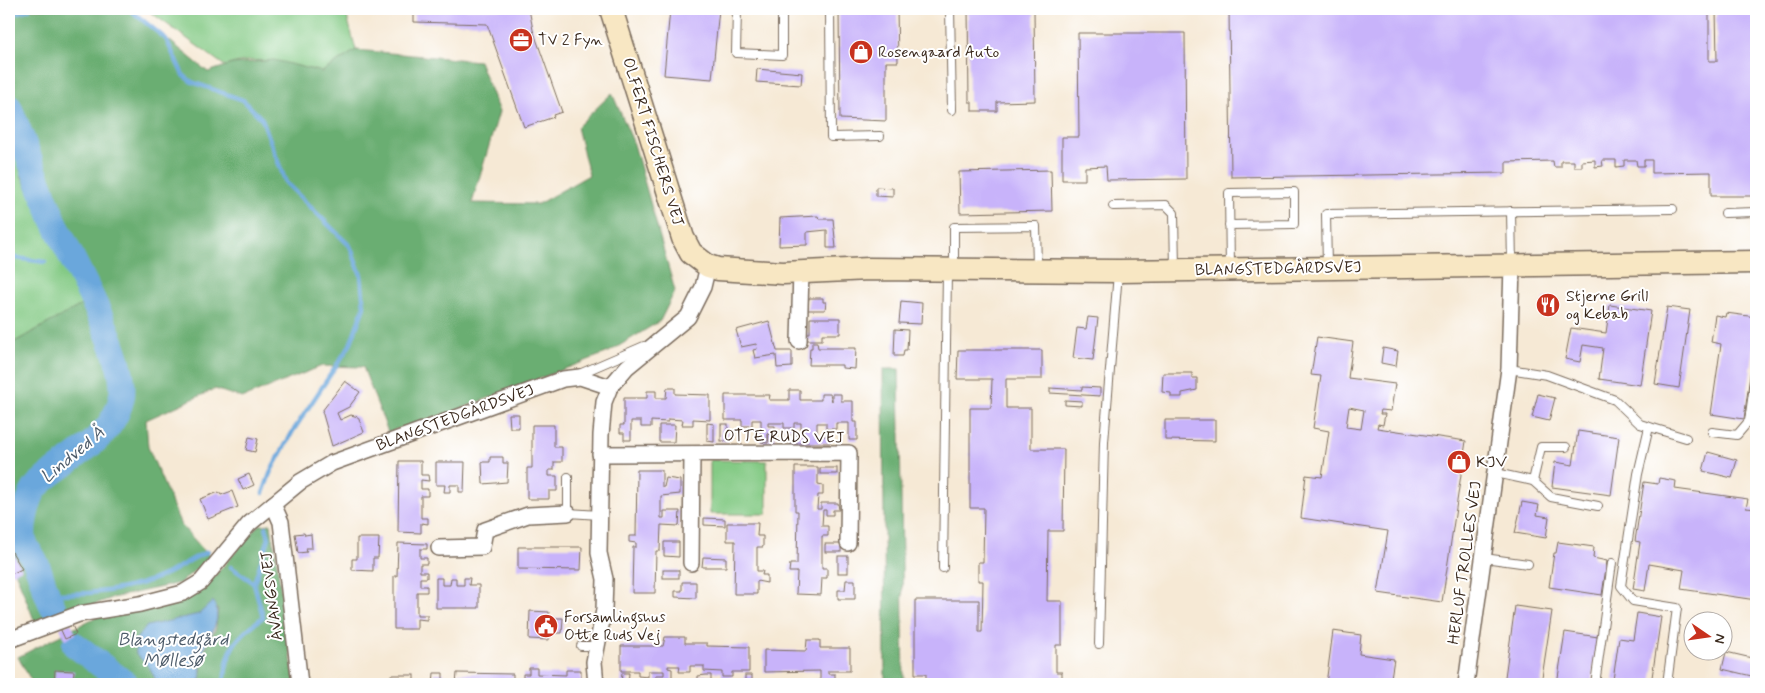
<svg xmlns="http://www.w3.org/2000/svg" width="1765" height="693" viewBox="0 0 1765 693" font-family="Mynerve,sans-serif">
<rect width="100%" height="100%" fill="#fff"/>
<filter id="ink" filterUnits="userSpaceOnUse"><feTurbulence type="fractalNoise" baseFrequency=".02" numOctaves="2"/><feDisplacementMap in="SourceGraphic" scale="10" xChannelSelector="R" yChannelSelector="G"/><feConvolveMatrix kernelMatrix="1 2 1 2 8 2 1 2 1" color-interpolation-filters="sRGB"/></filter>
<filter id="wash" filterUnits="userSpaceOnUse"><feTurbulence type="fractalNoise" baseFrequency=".0096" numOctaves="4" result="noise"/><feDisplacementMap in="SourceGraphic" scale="20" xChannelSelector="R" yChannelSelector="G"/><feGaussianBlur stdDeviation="1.12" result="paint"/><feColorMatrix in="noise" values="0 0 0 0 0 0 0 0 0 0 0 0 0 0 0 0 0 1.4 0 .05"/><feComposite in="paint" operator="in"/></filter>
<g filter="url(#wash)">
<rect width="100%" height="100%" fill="#f6e9d5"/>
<g fill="#84ca85" stroke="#607a52">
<path d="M146,9h199l11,41 -34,22c-32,-8 -65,-18 -97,-6z"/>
<path d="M9,127l13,50 61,127 -74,41z"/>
<path d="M710,460l57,1v53h-57z"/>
</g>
<g fill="#6bae72" stroke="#536c48">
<path d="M9,9h122l77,63 24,-8 42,-4 48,12 34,-22 123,11 20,51 -27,91 66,1 51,-29 -12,-48 35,-34 22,51 41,147 -15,30 -51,31 -149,57 -72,23 -25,-65 -41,-1 -80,32 -27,-9 -69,31 2,27 33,78 29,32 -30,26 -68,15 -76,27 -27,-70v-210l74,-41 -61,-127 -13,-50z"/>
<path d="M883,369h16l5,315h-19z"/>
<path d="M271,524l24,160h-94l1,-28 14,-28 2,-19 -36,10 -46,35 13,13 9,17h-125l-15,-27 78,-40 88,-16 28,-22 47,-54z"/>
</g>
<path fill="#6ba7dc" stroke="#53687d" d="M213,601c12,22 -7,35 -11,55 -2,9 -1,20 -1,28h-43l-9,-17 -13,-13 -1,-14 12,-14 52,-12z"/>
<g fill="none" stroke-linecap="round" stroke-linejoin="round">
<g stroke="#6ba7dc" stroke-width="4.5">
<path d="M129,9l37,30 17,36 9,7 51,18 19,19 24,64 64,63 11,29 3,32 -14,38 -57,86 -22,40 -8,22"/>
<path d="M9,15l20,-6"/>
<path d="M9,257l36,5"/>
<path d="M254,583l15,-45 -3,-11"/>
<path d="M46,593c38,3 85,-2 120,-19 15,-7 26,-16 41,-22"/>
<path d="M224,684c3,-36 10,-45 39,-67l-9,-34 -23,-16"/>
</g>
<g stroke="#6ba7dc" stroke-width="26">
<path d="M9,107c15,36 28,73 43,109 17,42 76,138 70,179 -7,44 -54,63 -83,89 -11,10 -18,43 -15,57 1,7 8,14 11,20 7,15 10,31 18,46"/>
<path d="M75,645l51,39"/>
</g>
</g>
<g id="blocks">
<g fill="#c8b3fa" fill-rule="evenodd">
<path d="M414,9h115l4,21 29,82 -9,3 1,2 -30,10 -37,-103 -73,-2z"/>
<path d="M670,9h49l-7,70 -48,-4z"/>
<path d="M839,9h58l1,53h-12v59l-46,-2z"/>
<path d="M968,9h66l1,92 -38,1v9h-25v-9h-3z"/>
<path d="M1229,9h347v2l133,-2v52h8l-1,-52h40v187h-45v-24l-59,1v-13h-8v6h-7l-1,-6h-12v6l-8,1v-7h-14l1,6 -8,1v-7l-13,1v6h-8v-6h-13v6h-7l-1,-6 -47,1v11l-275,4z"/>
<path d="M1078,33h107l1,146 -79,1 -1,-14 -21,1v13h-23v-43h17z"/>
<path d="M757,69l45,4 -1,12 -45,-3z"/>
<path d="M1051,170l1,41 -92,2 -1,-41z"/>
<path d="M876,187l17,1v9l-17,-1z"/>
<path d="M818,216l1,3h14l3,29h-9v-18l-20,2v13l-28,1 1,-28z"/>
<path d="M809,298h14v4h3l-1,8h-18z"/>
<rect x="1544" y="298" width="11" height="11"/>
<path d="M901,301l21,2 -1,21 -22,-1z"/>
<path d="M1610,305l41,6 -11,74 -41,-6 4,-31 -20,-3 -3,17 -15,-3 6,-31 35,5z"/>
<path d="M1667,307l23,3 -11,78 -24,-4z"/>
<path d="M1726,313l30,4v15l-12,87 -33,-5 10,-70 -10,-2 4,-27 10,2z"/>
<path d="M1088,317l10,1 -5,42 -20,-2 4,-30 9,1z"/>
<path d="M810,318h30v16h-18v6h-16v-7h4z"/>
<path d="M769,321l8,30h15v16l-15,1 -1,-13 -21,3 -2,-8 4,-1 -1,-5 -15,3 -5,-17z"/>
<path d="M895,329l13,1 -1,20h-3l-1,6h-9z"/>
<path d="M1317,337l36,5 -5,36 47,6 -4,27 -10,-1 -1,4h5l-2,11 -5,-1 -1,4 89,13 -24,161 -64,-9 10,-62 -87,-13 5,-43 16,2 7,-46 -16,-3 8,-52 -10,-1zM1349,407l15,3 -3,19 -15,-2z"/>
<path d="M812,342h5l1,6h38l-1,21 -13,-1v-3h-33l1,-17h2z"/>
<path d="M1383,348l15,3 -2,15 -15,-3z"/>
<path d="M958,350h84v29h-36v29h25v41h33l-1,82h-15l-1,70h15v44h-6v27h6v12h-136v-10h-11v-74h64v32h3l1,-51h-5v-19h5l1,-54h-14v-100h21l1,-29h-35z"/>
<path d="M1163,373h29v5h5v12l-15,3v4h-11v-4l-9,-1z"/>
<path d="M345,381l15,11 -11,15 -12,6 3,7 11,-5 7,2 6,15 -32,14 -10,-35z"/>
<path d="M1082,387l18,1v8l-50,-3v-5l32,2z"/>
<path d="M667,388h8v6l35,1v25l-17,-1v6h-11l1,-5 -15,-1v3l-17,-1v6h-10v-6h-10v19h-7v-7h-4v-8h4v-27h23v-7h9v7h10z"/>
<path d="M789,390h11v10h21v-6h9l2,7v-7h9v7h12v21h4v18h-8v-17h-13v6h-10v-6h-9v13h14l-1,7h-41v-8h12v-12h-7v5h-10v-5h-16v3h7v15h-6l-1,-8v10l-7,-1v-22h-9v6h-10v-6h-17v-25h45l-1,5h20z"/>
<path d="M1538,394l17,4 -6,23 -17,-4z"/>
<path d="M1065,400l17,1v5l-17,-1z"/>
<path d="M509,414h10v14h-9z"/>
<path d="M1165,420h50v21l-50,-1z"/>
<path d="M707,423l7,1v18l-7,-1z"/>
<rect x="721" y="424" width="7" height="17"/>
<path d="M532,425h22v22h8v15h-8v8h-5v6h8v15h-8v8h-22v-31h5z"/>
<path d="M659,425h16l-1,17h-15z"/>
<path d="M1578,431l41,6 -8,58 -59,-8 3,-25 18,3z"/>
<path d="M249,437l9,2 -3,13 -9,-2z"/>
<path d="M1708,452l29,8 -5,18 -29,-7z"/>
<path d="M490,457h13v6h5l-1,19 -24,2 -1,-22h8z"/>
<path d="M399,461h22v14h7l1,6 -8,-1v9h7v7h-7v22h7v6l-7,-1v10l-23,-1z"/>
<path d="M436,462h29l-1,30h-5v-7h-9v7h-6l1,-7h-9z"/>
<path d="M795,467h23v17l5,1v10h-5l-1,14h4v-6h17l1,7h-6v5h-7v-5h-3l-1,16h6v10h-6v32h5v10h-5l-1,17 -25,-1 1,-22h-8l1,-8h7l1,-53h-3z"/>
<rect x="820" y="468" width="17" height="6"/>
<path d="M637,470h25v17h2l2,-9 14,2v14l-19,2v22h3v-7h16l-1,15 -18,-1 -1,26h-4l-1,42h-23l1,-46h3v-4l-7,-1v-6h7z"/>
<path d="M249,474l5,11 -11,5 -5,-11z"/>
<path d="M1659,478l17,3 -1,8 73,10 -2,9 10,1v91l-75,-11 3,-19 -35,-6 -4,27 -12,-2 7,-47 -5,-1 9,-59 14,2z"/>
<path d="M232,491l6,16 -30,12 -8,-20 19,-7 2,3z"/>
<path d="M1522,502l17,3 -2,10 12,2 -3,21 -31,-5z"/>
<path d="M704,518l21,1v7l-21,-1z"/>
<path d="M727,523h31l-1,13h6v11h-6v24h6l-1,4h5v8l-10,-2v13h-23l1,-53h-8z"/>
<path d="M304,533l1,2 6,-1 1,14h-6l1,4 -9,1 -3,-19z"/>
<path d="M357,538h22l-1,20h-5v13l-21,-1v-11h5z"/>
<path d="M664,542h15v15l-15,-1z"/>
<path d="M1558,542l36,5 -1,11 14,3 -5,34 -53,-8 5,-34h2z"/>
<path d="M398,543l29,1v5h-7v9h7v6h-7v8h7v6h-7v8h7v6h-10v23h10v5l-10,-1v10h-23v-53h3z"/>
<rect x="825" y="544" width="16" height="8"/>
<path d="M518,547h64l-1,23 -63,-1z"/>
<path d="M12,552l10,17 -13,6v-21z"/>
<rect x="838" y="556" width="10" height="17"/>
<path d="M703,557l23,1v9h-24z"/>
<rect x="663" y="570" width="16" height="8"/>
<path d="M436,578h6v7h8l1,-7h5v7h8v-7h6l-1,7h10v23h-43z"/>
<path d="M846,580h9v19h-17v-9h7z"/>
<path d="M682,582h14v16l-21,-1v-6h7z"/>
<path d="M1515,606l37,5 -11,73h-37z"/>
<path d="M530,611l19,1v6h14l-1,15h-13v7l-20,-1z"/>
<path d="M1637,613l24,4 -10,67 -38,-4 6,-42 14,2z"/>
<path d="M71,623l5,11 -11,5 -5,-11z"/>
<path d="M1333,631l28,4 -2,19 35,5 -4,25h-64z"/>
<path d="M1565,632l33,5 -7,47h-34z"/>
<path d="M665,637h20v6h22v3l42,1v25h-17v5h-10v-5l-18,-1v-5h-14v6h-11l1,-6h-12v2l4,1v15h-16v-9h8v-4h-16v6l-10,-1v-5h-17v-25h42z"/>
<path d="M807,640h13v8h30v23h-22v3h7v10h-15v-13l-56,1v-22l42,1z"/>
<path d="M1726,652l30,7v18l-34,-8z"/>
<path d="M529,668h8v6l29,1v-5h15v14h-58v-10h6z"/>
<path d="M55,670l19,1 -1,13h-19z"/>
<path d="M434,673h9v11h-10z"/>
<path d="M457,673l56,1v10h-57z"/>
<path d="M622,673h7l-1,11h-7z"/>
<rect x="391" y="675" width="23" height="9"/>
<path d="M706,675h5v9h-13v-8z"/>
<rect x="745" y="675" width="7" height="9"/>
</g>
</g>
</g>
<g filter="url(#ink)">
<use href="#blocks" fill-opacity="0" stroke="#7c6d5e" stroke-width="1"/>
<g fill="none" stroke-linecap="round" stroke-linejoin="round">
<g stroke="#7c6d5e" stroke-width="10">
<g id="lane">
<path d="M737,9l-1,44 46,2v-46"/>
<path d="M830,9l1,128 49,-1"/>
<path d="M950,9l2,101"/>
<path d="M1113,206l53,-1 8,8 1,56"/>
<path d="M1511,211l1,53"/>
<path d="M1725,213l31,-1"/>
<path d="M1229,225l65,-1v-32l-65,1 1,75"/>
<path d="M1327,267l-1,-53 347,-5"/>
<path d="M954,269v-42l82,-1 1,41"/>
<path d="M1509,369l38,6 68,25 25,24 46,14"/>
<path d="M577,375l67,-29"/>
<path d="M1649,427l-11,47 -17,112 12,15 44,7 -10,76"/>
<path d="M1712,432l25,3 12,-14 7,-50"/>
<path d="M1496,473l37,8 18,16 47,9"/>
<path d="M568,477v36l32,2"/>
<path d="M1533,481l8,-34h25"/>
<path d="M1484,558l44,6"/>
<path d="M943,568l4,-297"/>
<path d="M1099,644l5,-202 14,-169"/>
<path d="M581,646h15"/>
<path d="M1595,684l17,-121"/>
</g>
</g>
<g stroke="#7c6d5e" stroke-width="18">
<g id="street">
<path d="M799,341l2,-69"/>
<path d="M600,454l249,-1 -1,90"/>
<path d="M273,504l8,18 19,162"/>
<path d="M439,548l43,-1 3,-17 43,-15 40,-2"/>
<path d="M691,563l1,-109"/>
<path d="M9,640l70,-26 61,-10 43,-11 18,-11 48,-58 51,-42 32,-19 231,-84 17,-2 30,10"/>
<path d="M596,684l-2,-22 10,-52 1,-31 -6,-26 2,-118 3,-33 6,-15 17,-20 61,-50 15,-30 5,-21"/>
<path d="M1466,684l43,-315 3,-103"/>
</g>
</g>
<g stroke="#7c6d5e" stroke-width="25">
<path id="secondary" d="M611,9l72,229 8,15 17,13 10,3 65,4 86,-4 250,2 637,-9"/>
</g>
<use href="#lane" stroke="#fff" stroke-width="8"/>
<use href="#street" stroke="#fff" stroke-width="15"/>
<use href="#secondary" stroke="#f8e7c3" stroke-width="22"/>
</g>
</g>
<defs>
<g id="office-disc" transform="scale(1.25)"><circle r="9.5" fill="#c8321e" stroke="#fff"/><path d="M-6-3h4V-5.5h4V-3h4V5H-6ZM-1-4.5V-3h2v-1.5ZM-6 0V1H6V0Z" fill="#fff"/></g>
<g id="shop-disc" transform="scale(1.25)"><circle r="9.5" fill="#c8321e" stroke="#fff"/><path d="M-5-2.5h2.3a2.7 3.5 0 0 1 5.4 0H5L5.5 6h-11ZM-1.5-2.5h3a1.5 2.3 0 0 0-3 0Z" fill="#fff"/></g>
<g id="restaurant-disc" transform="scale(1.25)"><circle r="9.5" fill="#c8321e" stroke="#fff"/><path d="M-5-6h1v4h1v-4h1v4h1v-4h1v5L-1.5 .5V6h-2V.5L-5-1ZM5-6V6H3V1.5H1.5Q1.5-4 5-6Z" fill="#fff"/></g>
<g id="civic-disc" transform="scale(1.25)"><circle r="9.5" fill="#c8321e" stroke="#fff"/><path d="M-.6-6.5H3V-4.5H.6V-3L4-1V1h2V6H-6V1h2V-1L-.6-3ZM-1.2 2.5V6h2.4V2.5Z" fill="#fff"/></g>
</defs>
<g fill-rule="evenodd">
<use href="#office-disc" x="521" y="40"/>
<use href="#shop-disc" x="861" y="52"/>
<use href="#restaurant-disc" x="1548" y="305"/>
<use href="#shop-disc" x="1459" y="462"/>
<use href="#civic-disc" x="546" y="626"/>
</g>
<g text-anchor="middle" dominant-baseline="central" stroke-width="4" stroke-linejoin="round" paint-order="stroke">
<g font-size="16" fill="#3b2a1e" stroke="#fff" text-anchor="start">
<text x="538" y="40">TV 2 Fyn</text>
<text x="878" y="52">Rosengaard Auto</text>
<text x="1566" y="296">Stjerne Grill<tspan x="1566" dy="18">og Kebab</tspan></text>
<text x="1476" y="462">KJV</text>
<text x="564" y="617">Forsamlingshus<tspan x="564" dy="18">Otte Ruds Vej</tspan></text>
</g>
<g font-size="16" fill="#3b2a1e" stroke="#fff">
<text transform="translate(653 142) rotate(73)">OLFERT FISCHERS VEJ</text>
<text transform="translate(1278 269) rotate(-1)">BLANGSTEDGÅRDSVEJ</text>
<text transform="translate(455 418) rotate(-20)">BLANGSTEDGÅRDSVEJ</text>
<text transform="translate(784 437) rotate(1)">OTTE RUDS VEJ</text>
<text transform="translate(1465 563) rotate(-82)">HERLUF TROLLES VEJ</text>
<text transform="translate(272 596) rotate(-97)">ÅVANGSVEJ</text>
</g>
<g font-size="18" font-style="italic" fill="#4e5c6a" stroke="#fff">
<text transform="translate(73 455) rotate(-40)">Lindved Å</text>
<text x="173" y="640">Blangstedgård<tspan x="173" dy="21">Møllesø</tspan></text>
</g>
</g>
<rect width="1765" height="693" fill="none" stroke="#fff" stroke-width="30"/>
<g transform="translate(1708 636) rotate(103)"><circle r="24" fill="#ffffff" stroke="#b1aaa5"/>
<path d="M0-4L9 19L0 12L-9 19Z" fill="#c8321e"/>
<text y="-8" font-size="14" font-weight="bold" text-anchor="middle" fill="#3b2a1e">N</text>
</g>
</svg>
